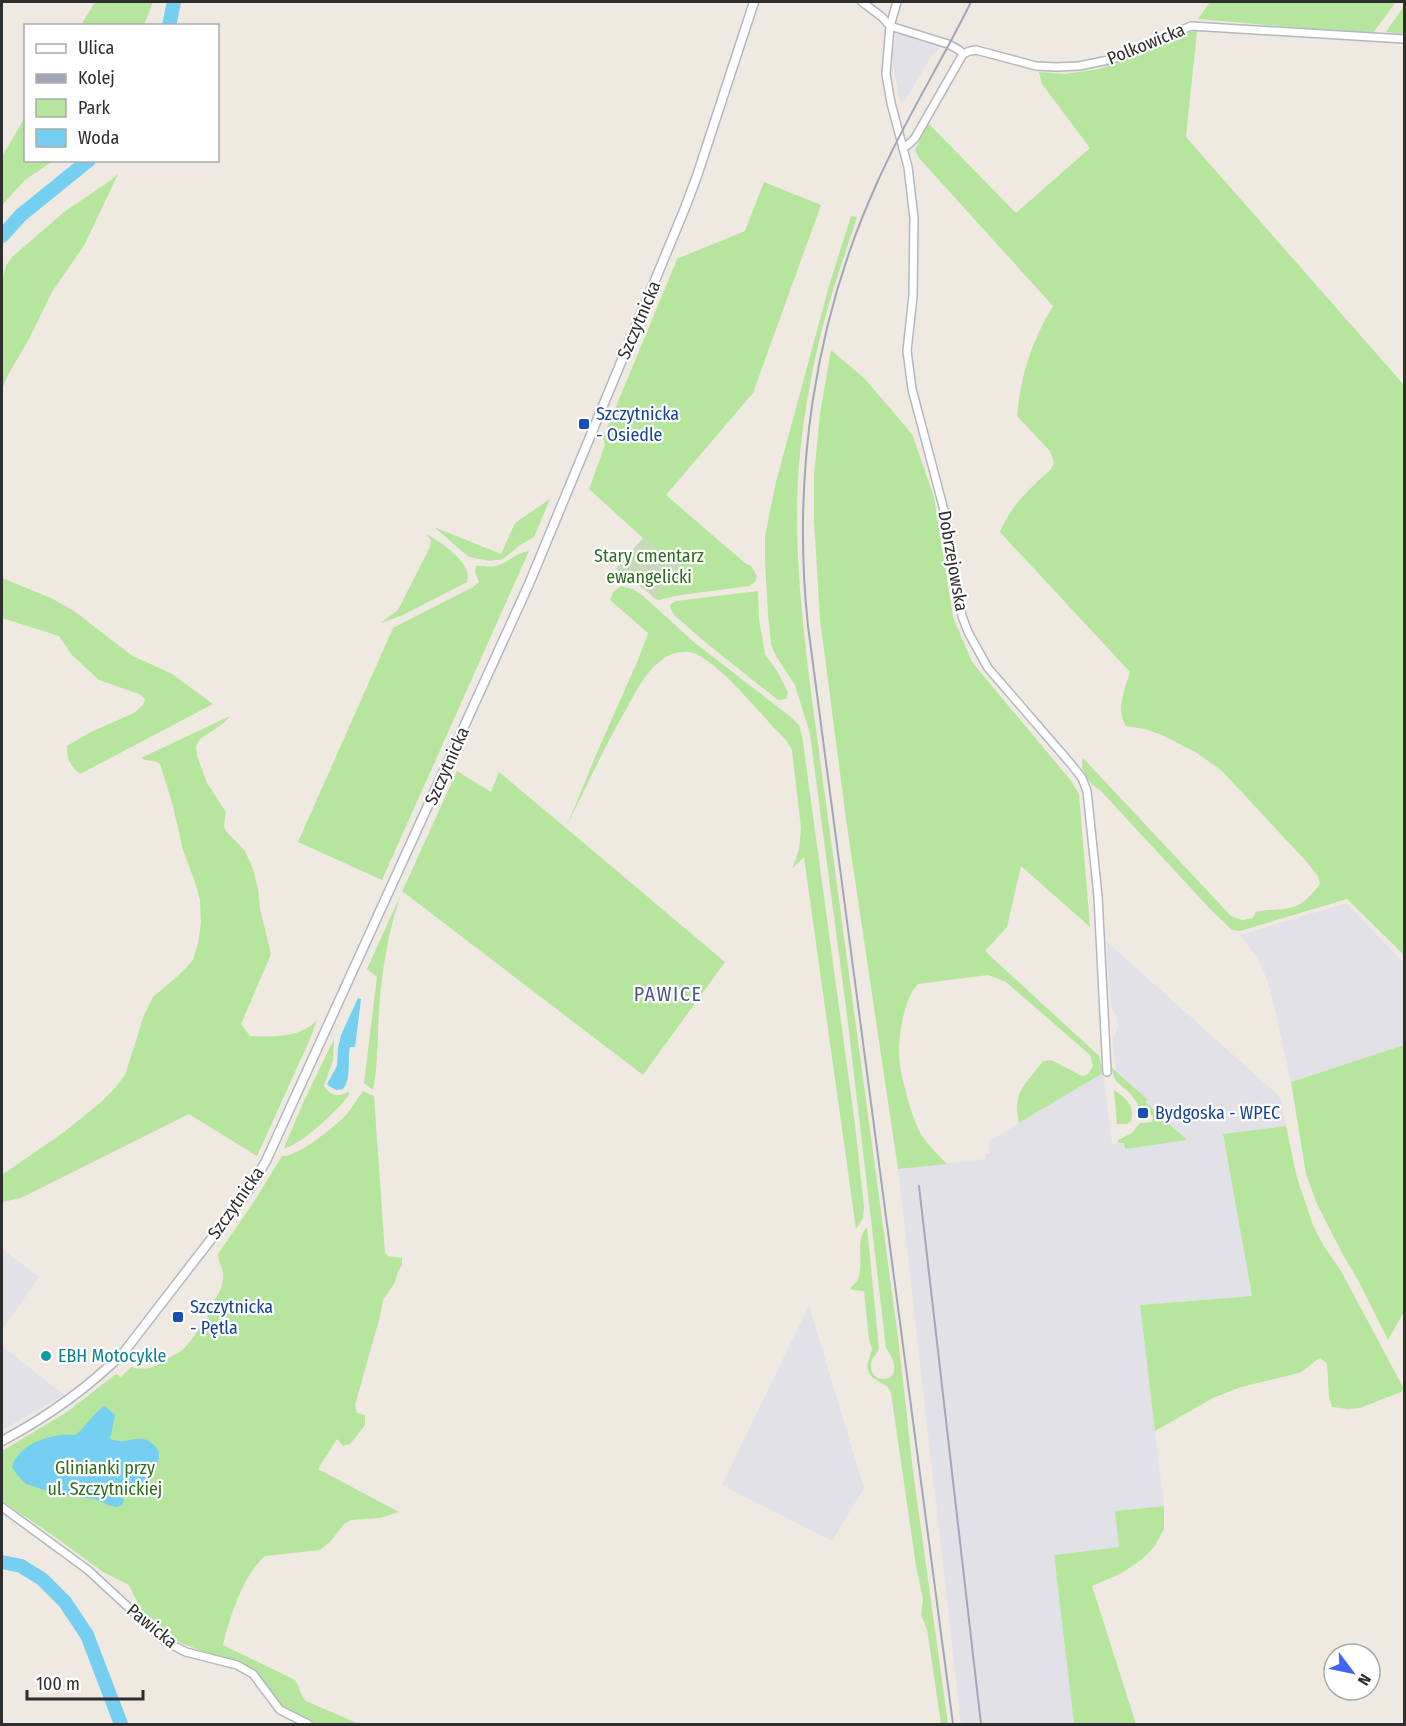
<svg xmlns="http://www.w3.org/2000/svg" width="1406" height="1726" viewBox="0 0 1406 1726" font-family="'Fira Sans Condensed',sans-serif">
<rect width="100%" height="100%" fill="#efe9e1"/>
<g fill="#e3e1e8">
<path d="M898,33l35,9 7,6 -8,7 -26,44 -6,4 -8,-44 4,-24z"/>
<path d="M1346,903l58,60v82l-113,37 -19,-85 -6,-20 -9,-20 -18,-23h5z"/>
<path d="M1106,941l174,156 6,29 -63,9 29,161 -112,9 24,201 -49,5 4,36 -65,8 20,169h-113l-63,-555 88,-10v-5l4,-1 -2,-11 115,-69 9,71 12,-1v6l62,-10 -42,-37 3,-2 -31,-29 -3,-31 5,-13v-8l-7,-12z"/>
<path d="M2,1249l37,28 -37,53z"/>
<path d="M809,1305l55,183 -32,53 -110,-56z"/>
<path d="M2,1346l62,49 -62,35z"/>
</g>
<g fill="#b6e59e">
<path d="M95,2h58l-9,23h-63z"/>
<path d="M1210,2h186l-24,32 -174,-15z"/>
<path d="M1404,6v28l-18,-2z"/>
<path d="M1197,31l-11,106 218,248v570l-57,-56 -107,32 -8,-1 -20,-19 -112,-121c-11,-6 -21,-19 -17,-32l148,158 11,4 11,-2 3,-6c15,-4 35,0 47,-10 7,-5 12,-12 17,-18l-2,-8 -13,-16 -83,-89 -25,-18 -35,-18 -17,-6 -19,-3c-11,-15 -1,-37 4,-54l-130,-140c8,-19 20,-34 35,-48 7,-8 15,-11 19,-21l-4,-12 -33,-35c3,-39 15,-76 36,-110l-134,-148 -4,-8 13,-27 88,90 74,-65 -48,-64 -3,-12 26,2 34,-5 17,-6 64,-30z"/>
<path d="M25,117l1,43 27,1 -28,19 -23,25v-48z"/>
<path d="M118,174l-33,70 -33,48 -22,45 -22,38 -6,14v-108l4,-15 6,-9 52,-45 47,-32z"/>
<path d="M764,182l57,23 -68,188 -87,102 79,68 6,3 6,10 -2,6 -6,4 -68,9 -23,5 -4,-2 25,-33 -36,-27 -54,-49 16,-44 -2,-7 75,-181 1,1 66,-27z"/>
<path d="M851,216l6,1c-11,35 -24,70 -33,105 -13,48 -23,108 -26,158 -4,69 4,136 12,205l89,660 14,126 35,253h-7l-14,-95 -6,-14 2,-16 -7,-33 -25,-173 -3,-6 -15,-9 -4,-5 -2,-7 5,-17 -3,-10 -5,-48 -11,-1 -3,-2c21,-14 1,-43 17,-61l12,122c-2,5 -8,9 -8,16 -2,22 41,19 15,-17l-38,-325 -38,-289 -15,-49 -19,-29 -5,-12 -3,-30 -3,-53v-25l11,-54 53,-196z"/>
<path d="M831,350l33,28 48,56 22,63 19,120 19,45 100,120 7,12 11,133 -69,-61 -14,61 -22,24 114,105 4,17 -84,50c-7,-33 7,-38 24,-62l8,-1 31,16 6,-2 5,-8 -3,-11 -84,-73 -18,-7 -70,9c-13,12 -19,49 -19,66 -1,20 13,69 23,86 7,10 16,19 25,28l-49,5 -52,-350 -26,-200 -6,-99v-44l6,-62z"/>
<path d="M550,499l-16,38 -15,9 -16,13 -13,2 -21,-4 -35,-30 67,27 14,-31z"/>
<path d="M426,534c14,7 48,30 41,48l-64,33 -22,8 17,-13 32,-63 1,-7z"/>
<path d="M529,551l-147,329 -84,-38 95,-214 80,-41 6,-5 -4,-10 1,-6c7,-1 13,2 20,0 12,-3 21,-14 33,-15z"/>
<path d="M2,578l49,20 23,13 57,44 41,19 41,30 -133,70c-9,-7 -14,-16 -13,-28l24,-14 43,-19 9,-8 2,-6 -6,-5 -40,-14 -27,-25 -13,-19 -57,-18z"/>
<path d="M621,586l12,3 9,6 53,48 97,75 7,7 3,10 53,390 9,81 -1,12 -7,11 -52,-372 -12,12 7,-19 2,-22 -9,-78 -6,-10c-23,-22 -66,-78 -93,-87 -8,-3 -23,0 -30,6 -16,11 -26,30 -35,47 -23,39 -42,81 -62,122l159,134 -82,113 -241,-184c-12,33 -19,72 -22,107 -3,31 -1,62 -7,92l-9,-7 13,-106 -10,-8 90,-198 34,21 8,-20 67,56 30,-73 42,-95 10,-27 -38,-33 3,-8z"/>
<path d="M758,591l1,29 6,34 12,17 11,21 -2,7 -8,1 -73,-58 -31,-27 -4,-8 1,-3 5,-3z"/>
<path d="M230,716l-6,7 -24,16 -4,7 1,10 10,27 19,29 -2,14 2,5 19,20 8,18 5,20 2,20 11,45 -30,70 9,12c22,1 51,2 67,-16l-7,19 -53,117 -68,-42 -168,84 -19,4v-27l62,-43 36,-29 15,-15 10,-13 19,-60 9,-18 27,-23 13,-14 5,-17 3,-20 -1,-23 -5,-18 -12,-32 -10,-44 -13,-42c-6,-5 -14,-2 -19,-6z"/>
<path d="M334,1039l-1,22 -9,24c4,10 15,13 24,7l2,1c-7,13 -52,55 -66,55l19,-45z"/>
<path d="M1404,1045v267l-16,28 -30,-60 -16,-27 -25,-49 -11,-30 -15,-92z"/>
<path d="M1112,1068l36,32 -3,2 42,38 -62,9 -1,-6h-7l1,-3 14,-7 8,-10 12,-1 1,-6 -4,-4h-7c-4,-6 -6,-12 -11,-17 -9,-11 -18,-11 -19,-27z"/>
<path d="M1114,1090c12,8 21,16 17,31l-4,3h-10z"/>
<path d="M363,1091l11,5 11,157 3,3 14,2v7l-4,7 -4,12 -11,16 -3,16 -25,89 2,8 8,2v10l-6,8 -9,11 -7,2 -6,-7 -19,30 81,43 -19,6 -29,2 -7,4 -14,18 -10,8 -55,6c-22,19 -35,61 -42,89l72,35c5,7 5,15 11,21l53,23h-44l-31,-17 -32,-37 -71,-27 -20,-12 -11,-10 -10,-13 -11,-23 -26,-13 -48,-35 -53,-36v-50l65,-39 49,-38 5,3 10,-10c17,5 27,-2 41,-11 2,-2 6,-2 8,-4 8,-6 21,-26 28,-35l-1,-7c8,-11 18,-22 16,-37 -1,-7 -5,-12 -5,-19l39,-57 25,-41c16,1 52,-29 64,-41 6,-7 11,-16 17,-24z"/>
<path d="M1286,1126l11,52 16,47 10,20 18,26 63,118 -3,3 -41,16 -12,1 -16,-2 -3,-10 -2,-34 -7,-5c-8,4 -12,11 -21,15l-58,14 -28,11 -58,33 -15,-126 112,-9 -29,-162z"/>
<path d="M1164,1506v23l-10,18 -12,12 -20,14 -30,13 44,138h-62l-20,-169 65,-8 -4,-36z"/>
</g>
<path fill="#c8d9b8" d="M643,538l37,27 -26,33c-12,-13 -25,-18 -38,-29z"/>
<g fill="#75cff0">
<path d="M358,998l3,1 -6,48h-5c-3,13 2,31 -7,42l-7,1 -7,-4 -2,-2 10,-18 1,-18 3,-13z"/>
<path d="M105,1406l10,9 -5,24c4,1 10,3 14,2 8,-1 14,-4 23,-1 5,3 12,8 12,14 1,6 -6,26 -11,30 -6,5 -16,4 -23,6l-8,-6 -3,2 -2,3c3,5 8,6 12,11l-2,5 -5,2 -6,-1 -16,-7 -35,-4 -34,-11 -8,-8 -6,-9c7,-24 40,-34 63,-32 13,-9 16,-21 30,-29z"/>
</g>
<g fill="none" stroke-linecap="round" stroke-linejoin="round">
<g stroke="#75cff0" stroke-width="14">
<path d="M169,26l5,-24"/>
<path d="M2,236l19,-21 68,-55"/>
<path d="M2,1562l19,4 21,13 23,23 22,33 34,89"/>
</g>
<g stroke="#b4b7c1" stroke-width="10">
<g id="minor">
<path d="M862,2l20,15 8,9 58,18 11,6 4,4"/>
<path d="M897,2l-7,24 -4,48 5,29 17,64 6,51 -1,78 -6,55 5,38 33,125 17,102 6,16 20,36 83,96 11,14 5,13 11,105 9,176"/>
<path d="M963,54l7,-3 6,-1 60,16 20,1 23,-1 34,-7 78,-33 213,13"/>
<path d="M903,148l6,-4 6,-6 48,-84"/>
<path d="M2,1507l86,63 78,72 20,10 51,13 16,9 27,36 28,14"/>
</g>
</g>
<g stroke="#b4b7c1" stroke-width="11">
<path id="tertiary" d="M2,1441c45,-24 86,-53 122,-89l125,-162 17,-29 263,-577 156,-376 12,-32 57,-174"/>
</g>
<use href="#minor" stroke="#fff" stroke-width="7"/>
<use href="#tertiary" stroke="#fff" stroke-width="8"/>
<g stroke="#a3a6b8" stroke-width="2">
<path d="M919,1186l62,538"/>
<path d="M953,1724l-145,-1098c-16,-150 6,-305 69,-443 27,-62 64,-120 94,-181"/>
</g>
</g>
<g fill="#1a4fb4" stroke="#fff" stroke-width="2">
<rect x="578" y="418" width="12" height="12" rx="3"/>
<rect x="1137" y="1107" width="12" height="12" rx="3"/>
<rect x="172" y="1311" width="12" height="12" rx="3"/>
</g>
<circle fill="#0f9aa8" stroke="#fff" stroke-width="2" cx="46" cy="1356" r="6"/>
<g text-anchor="middle" dominant-baseline="central" stroke-width="4.5" stroke-linejoin="round" paint-order="stroke">
<g font-size="18" fill="#2e2e2e" stroke="#fff">
<text transform="translate(1146 44) rotate(-22)">Polkowicka</text>
<text transform="translate(639 320) rotate(-67)">Szczytnicka</text>
<text transform="translate(953 561) rotate(80)">Dobrzejowska</text>
<text transform="translate(447 766) rotate(-66)">Szczytnicka</text>
<text transform="translate(236 1203) rotate(-55)">Szczytnicka</text>
<text transform="translate(152 1626) rotate(39)">Pawicka</text>
</g>
<g font-size="18" fill="#164399" stroke="#fff" text-anchor="start">
<text x="596" y="414">Szczytnicka<tspan x="596" dy="21">- Osiedle</tspan></text>
<text x="1155" y="1113">Bydgoska - WPEC</text>
<text x="190" y="1307">Szczytnicka<tspan x="190" dy="21">- Pętla</tspan></text>
</g>
<g font-size="18" fill="#2c6e1b" stroke="#fff">
<text x="649" y="556">Stary cmentarz<tspan x="649" dy="21">ewangelicki</tspan></text>
<text x="105" y="1468">Glinianki przy<tspan x="105" dy="21">ul. Szczytnickiej</tspan></text>
</g>
<g font-size="18" fill="#0d838f" stroke="#fff" text-anchor="start">
<text x="58" y="1356">EBH Motocykle</text>
</g>
<g font-size="20" letter-spacing="1.5" fill="#4d5680" stroke="#fff">
<text x="668" y="994">PAWICE</text>
</g>
</g>
<rect width="1406" height="1726" fill="none" stroke="#2e2e2e" stroke-width="6"/>
<rect x="24" y="24" width="195" height="138" fill="#ffffff" stroke="#ababab" stroke-width="1.5"/>
<rect x="36" y="44" width="30" height="9" fill="#ffffff" stroke="#ababab" stroke-width="1.5"/>
<text x="78" y="54" font-size="18" fill="#2e2e2e">Ulica</text>
<rect x="36" y="74" width="30" height="9" fill="#a3a6b8" stroke="#ababab" stroke-width="1.5"/>
<text x="78" y="84" font-size="18" fill="#2e2e2e">Kolej</text>
<rect x="36" y="99" width="30" height="18" fill="#b6e59e" stroke="#ababab" stroke-width="1.5"/>
<text x="78" y="114" font-size="18" fill="#2e2e2e">Park</text>
<rect x="36" y="129" width="30" height="18" fill="#75cff0" stroke="#ababab" stroke-width="1.5"/>
<text x="78" y="144" font-size="18" fill="#2e2e2e">Woda</text>
<g transform="translate(1352 1672) rotate(122)"><circle r="28" fill="#ffffff" stroke="#ababab" stroke-width="1.5"/>
<path d="M0-4.5L10 22L0 15L-10 22Z" fill="#4264fb"/>
<text y="-9" font-size="16" font-weight="bold" text-anchor="middle" fill="#2e2e2e">N</text>
</g>
<path d="M27 1690v9h116v-9" fill="none" stroke="#2e2e2e" stroke-width="3"/>
<text x="36" y="1690" font-size="18" fill="#2e2e2e" stroke="#ffffff" stroke-width="4.5" paint-order="stroke">100 m</text>
</svg>
